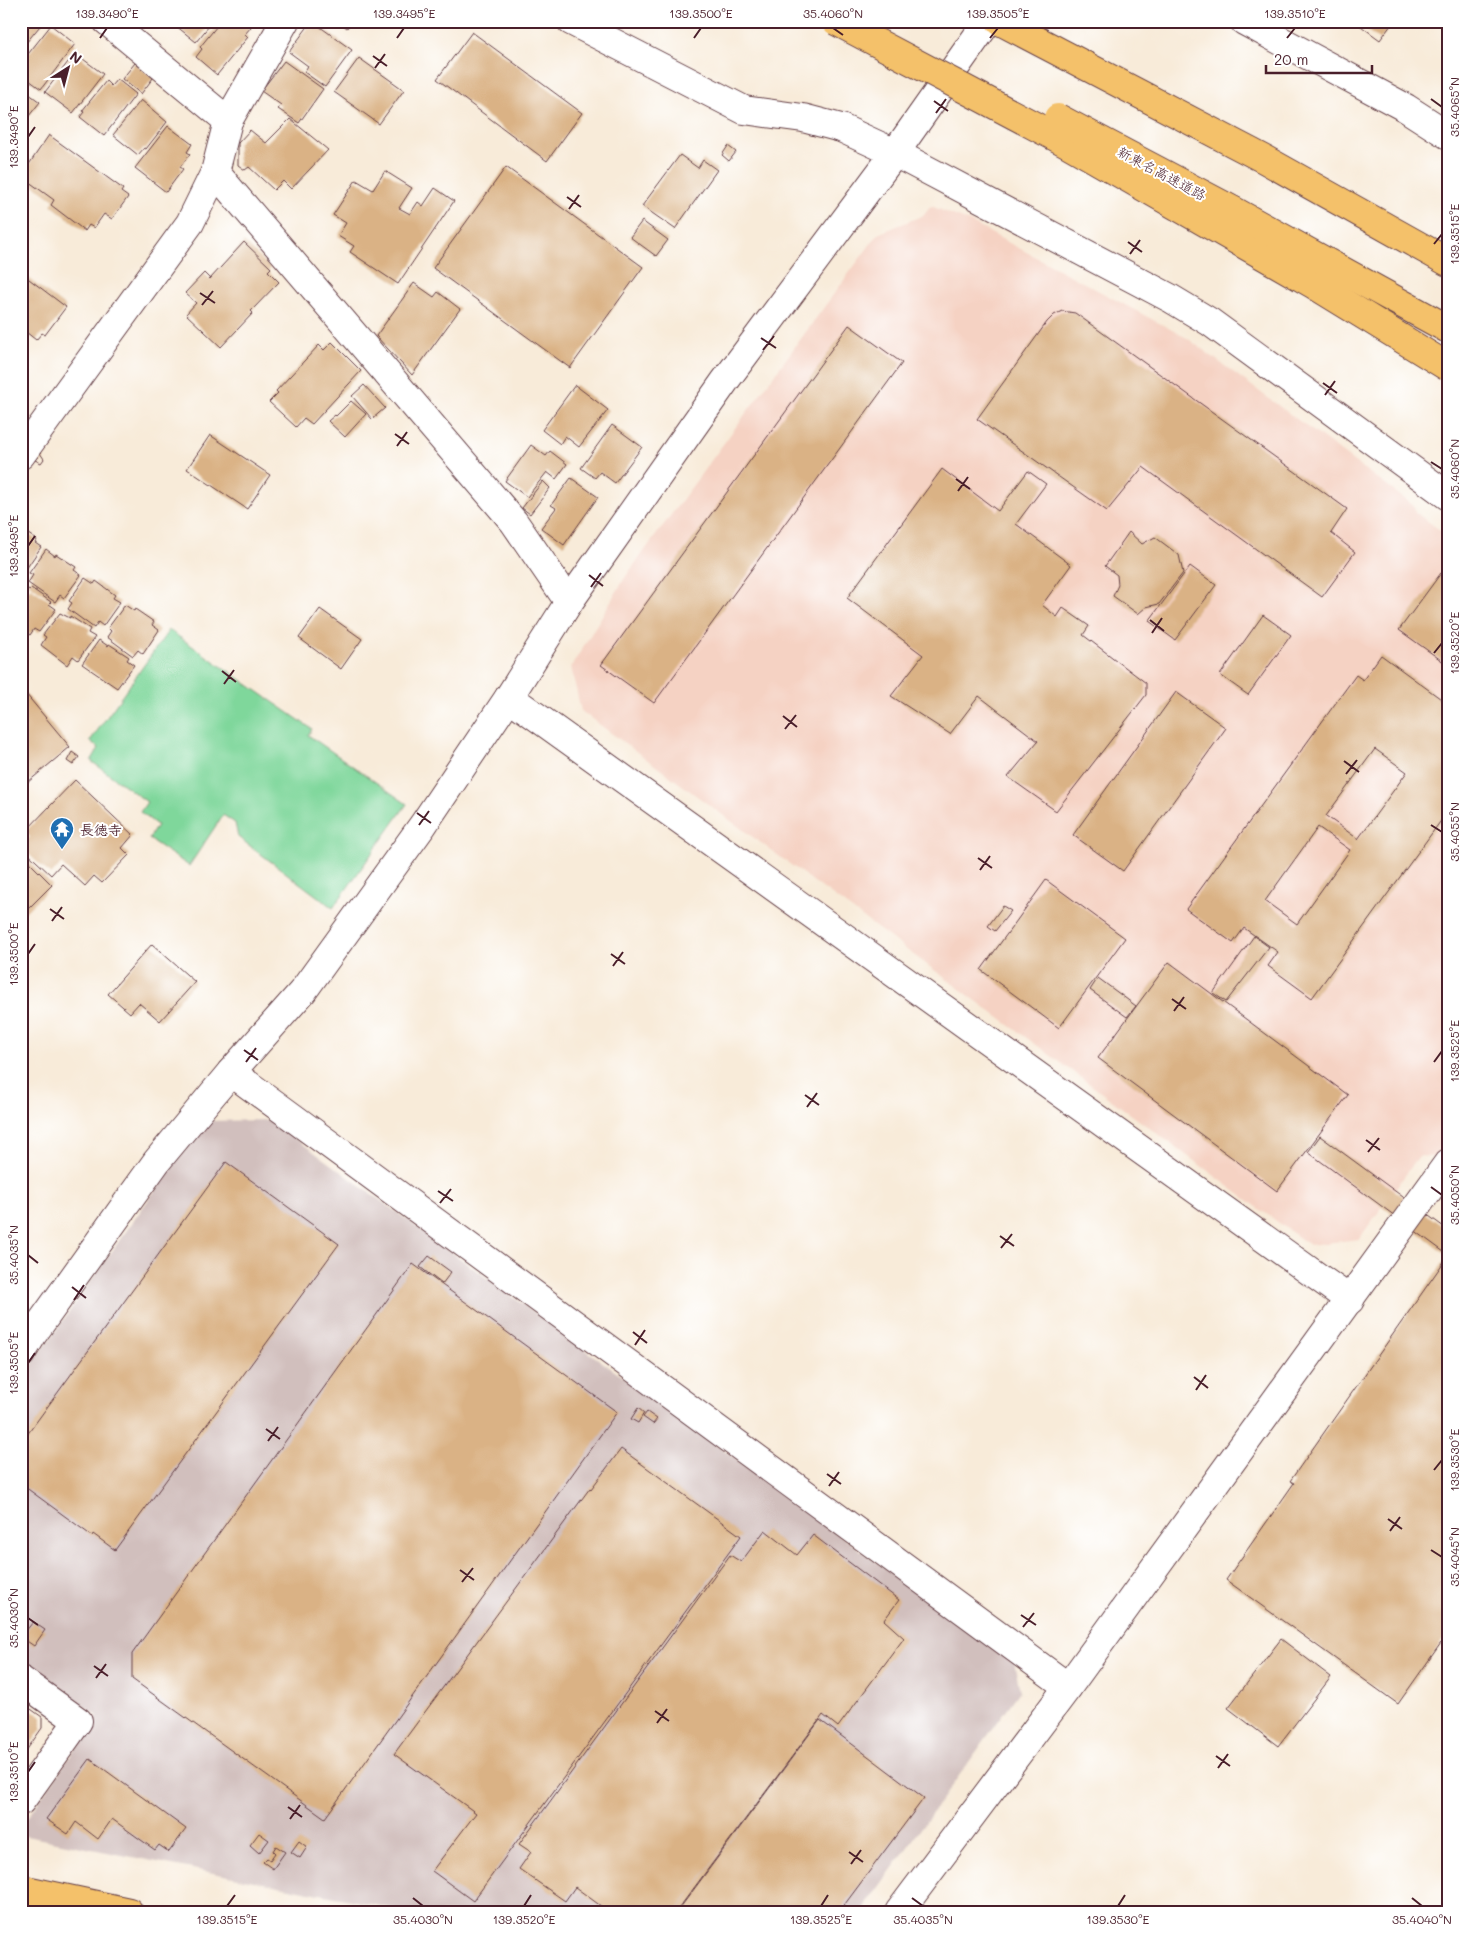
<svg xmlns="http://www.w3.org/2000/svg" width="1469" height="1933" viewBox="0 0 1469 1933" font-family="Mali,'Klee One',sans-serif">
<rect width="100%" height="100%" fill="#fff"/>
<filter id="ink" filterUnits="userSpaceOnUse"><feTurbulence type="fractalNoise" baseFrequency=".02" numOctaves="2"/><feDisplacementMap in="SourceGraphic" scale="10" xChannelSelector="R" yChannelSelector="G"/><feConvolveMatrix kernelMatrix="1 2 1 2 8 2 1 2 1" color-interpolation-filters="sRGB"/></filter>
<filter id="wash" filterUnits="userSpaceOnUse"><feTurbulence type="fractalNoise" baseFrequency=".0096" numOctaves="4" result="noise"/><feDisplacementMap in="SourceGraphic" scale="20" xChannelSelector="R" yChannelSelector="G"/><feGaussianBlur stdDeviation="1.12" result="paint"/><feColorMatrix in="noise" values="0 0 0 0 0 0 0 0 0 0 0 0 0 0 0 0 0 1.4 0 .05"/><feComposite in="paint" operator="in"/></filter>
<g filter="url(#wash)">
<rect width="100%" height="100%" fill="#f8ebd9"/>
<path fill="#f5d2c3" d="M931,206l39,16 217,116 227,168 1,6 33,24v622l-29,-2 -60,83 -50,6 -728,-534 -10,-44 55,-91 252,-342 46,-19z"/>
<path fill="#d1bfbd" d="M270,1120l744,542 6,29 -159,221h-450l-390,-77v-8l77,-111 -77,-55v-277l12,-21 171,-242z"/>
<path fill="#7fd79b" stroke="#647b63" d="M169,630l143,99 -4,6 99,69 -74,104 -95,-71 -3,-14 -12,-8 -34,51 -40,-27 8,-14 -17,-13 7,-10 -56,-41 8,-13 -9,-7z"/>
<g id="blocks">
<g fill="#dab285" fill-rule="evenodd">
<path d="M21,21h23l-23,28z"/>
<path d="M170,21h43l-17,21z"/>
<path d="M221,21h23l7,6 -6,7 3,3 -31,38 -21,-18 6,-8 -2,-2z"/>
<path d="M312,21l40,29 -27,37 -21,-15 4,-6 -19,-14z"/>
<path d="M338,21h14l-5,7z"/>
<path d="M1354,21h40l-14,19z"/>
<path d="M51,25l24,19 -34,45 -20,-15v-11z"/>
<path d="M472,32l110,81 -35,48 -110,-82z"/>
<path d="M75,53l28,21 -30,39 -28,-21z"/>
<path d="M359,58l45,32 -25,34 -45,-32z"/>
<path d="M284,61l39,28 -24,34 -21,-14 3,-4 -20,-14z"/>
<path d="M135,63l18,15 -12,16 -19,-15z"/>
<path d="M117,79l19,15 -32,42 -24,-19 4,-5 -2,-1 24,-30 5,5z"/>
<path d="M21,88l19,14 -19,24z"/>
<path d="M141,100l26,22 -21,27 -2,-1 -6,7 -25,-20z"/>
<path d="M290,119l38,31 -37,39 -8,-8 -9,9 -25,-23 -4,3 -7,-5v-22l12,-13 16,13z"/>
<path d="M168,126l24,18 -5,8 3,2 -10,13 3,2 -17,23 -31,-24z"/>
<path d="M49,135l74,54 -2,3 7,5 -16,22 -8,-5 -10,14 -5,-3 -4,6 -34,-26 3,-5 -33,-24z"/>
<path d="M728,146l8,6 -7,9 -7,-6z"/>
<path d="M680,155l18,13 5,-8 14,10 -42,59 -33,-23z"/>
<path d="M506,167l137,100 -73,101 -137,-100z"/>
<path d="M385,171l27,17 -13,20 11,6 8,-12 5,4 12,-18 19,13 -56,83 -48,-32 4,-6 -16,-10 8,-13 -13,-8 23,-35 17,10z"/>
<path d="M642,221l26,19 -12,16 -26,-19z"/>
<path d="M244,242l27,26 -3,3 11,11 -28,29 2,2 -32,34 -35,-33 10,-11 -11,-10 19,-20 6,6z"/>
<path d="M21,273l45,34 -21,28 -3,-2 -6,7 -15,-12z"/>
<path d="M414,283l20,14 4,-5 22,17 -48,66 -36,-39z"/>
<path d="M1062,311l13,2 272,196 -16,24 24,19 -33,45 -179,-130 -36,44 -130,-92 70,-97 7,-7z"/>
<path d="M849,325l53,38 -248,340 -53,-38z"/>
<path d="M332,342l29,29 -49,53 -8,-6 -8,9 -27,-25 9,-9 -2,-2 43,-46 5,5z"/>
<path d="M364,385l21,23 -13,11 -20,-23z"/>
<path d="M575,385l33,25 -29,37 -14,-11 -5,8 -18,-14z"/>
<path d="M351,401l15,13 -21,23 -17,-16 7,-6 1,1z"/>
<path d="M612,425l30,22 -27,36 -15,-11 -5,6 -14,-10z"/>
<path d="M210,435l60,40 -23,34 -60,-40z"/>
<path d="M531,445l15,11 4,-5 17,13 -11,15 -9,-7 -20,25 -22,-16z"/>
<path d="M40,453l4,6 -3,4 -6,-3z"/>
<path d="M942,469l56,42 30,-40 18,13 -30,40 55,41 -29,40 15,12 6,-9 26,18 -6,9 63,48v12l-90,116 -48,-34 30,-36 -59,-45 -29,38 -59,-38 32,-41 -76,-57z"/>
<path d="M571,478l27,19 -34,48 -23,-17 15,-20 -5,-3z"/>
<path d="M543,481l7,7 -20,26 -8,-6z"/>
<path d="M21,529l16,11 -2,3 6,4 -15,22 -5,-3z"/>
<path d="M1129,532l13,12 13,-7 24,18 4,18 -24,31 -13,3 -8,7 -25,-18 5,-11 -1,-10 -12,-9z"/>
<path d="M46,549l9,7 1,-2 20,13 -2,3 7,5 -17,23 -4,-3 -5,7 -27,-19 5,-8 -4,-2z"/>
<path d="M1190,566l26,19 -41,55 -26,-19z"/>
<path d="M1441,573l7,5v87l-49,-35z"/>
<path d="M85,578l9,6 2,-3 19,14 -2,3 7,4 -17,24 -5,-4 -4,6 -26,-19 4,-6 -3,-2z"/>
<path d="M21,584l8,6 2,-2 20,14 -2,2 7,5 -17,23 -5,-3 -4,6 -9,-6z"/>
<path d="M125,605l9,6 1,-2 19,13 -2,3 7,5 -16,24 -5,-4 -5,6 -26,-19 4,-6 -3,-3z"/>
<path d="M320,609l42,30 -21,30 -42,-31z"/>
<path d="M60,613l10,5v-2l20,13 -2,4 7,4 -17,23 -5,-4 -6,9 -26,-20 5,-8 -3,-2z"/>
<path d="M1263,615l28,20 -43,60 -28,-20z"/>
<path d="M99,640l9,6 1,-2 20,13 -2,3 7,5 -17,23 -35,-24z"/>
<path d="M1381,655l67,49v107l-136,187 -44,-32 10,-14 -34,-24 -11,15 -47,-34 170,-234 7,5zM1375,749l32,23 -49,67 -32,-23zM1318,827l32,23 -53,74 -32,-23z"/>
<path d="M21,688l49,59 -48,40 -1,-2z"/>
<path d="M1176,692l50,36 -103,143 -50,-36z"/>
<path d="M72,752l7,5 -6,8 -6,-4z"/>
<path d="M75,780l58,55 -11,13 7,7 -27,28 -8,-7 -9,10 -24,-22 -10,11 -30,-28 9,-10 -5,-5z"/>
<path d="M21,861l5,4 3,-3 23,23 -28,28 -3,-3z"/>
<path d="M1046,880l79,58 -66,90 -78,-58z"/>
<path d="M1003,906l8,5 -16,20 -7,-5z"/>
<path d="M1254,936l15,11 -43,55 -13,-9z"/>
<path d="M152,944l43,38 -35,39 -21,-18 -9,10 -22,-19z"/>
<path d="M1169,962l179,133 -71,96 -179,-133z"/>
<path d="M1098,978l38,28 -9,11 -37,-27z"/>
<path d="M1320,1136l128,94v25l-140,-103z"/>
<path d="M226,1162l113,82 -224,306 -22,-16 -1,2 -71,-52v-41z"/>
<path d="M429,1256l22,16 -9,12 -22,-17z"/>
<path d="M1448,1256v377l-50,71 -172,-124 68,-97 -4,-2z"/>
<path d="M413,1264l204,148 -292,406 -193,-139v-25z"/>
<path d="M638,1408l6,5 -6,10 -7,-4z"/>
<path d="M647,1412l10,7 -4,5 -10,-7z"/>
<path d="M621,1449l120,87 -268,365 -41,-30 44,-58 -82,-59 196,-266 1,1z"/>
<path d="M765,1530l32,25 16,-20 86,65 -15,20 20,18 -66,89 -15,-12 -147,197h-67l-34,-25 -10,14 -46,-32 12,-17 -12,-8 211,-289 11,7z"/>
<path d="M33,1622l12,8 -11,16 -13,-9z"/>
<path d="M1281,1639l50,38 -53,69 -50,-38z"/>
<path d="M21,1702l21,15v11l-21,30z"/>
<path d="M820,1720l104,78 -85,114h-162z"/>
<path d="M90,1759l96,70 -17,23 -10,-7 -4,5 -43,-31 -14,20 -22,-17 -8,12 -22,-15z"/>
<path d="M259,1833l10,7 -10,13 -9,-8z"/>
<path d="M299,1841l8,6 -7,11 -9,-6z"/>
<path d="M276,1846l9,6 -12,17 -10,-7 4,-4 3,2 5,-7 -2,-2z"/>
</g>
</g>
</g>
<g filter="url(#ink)">
<use href="#blocks" fill-opacity="0" stroke="#643e45" stroke-width="1"/>
<g fill="none" stroke-linecap="round" stroke-linejoin="round">
<g stroke="#643e45" stroke-width="30">
<g id="minor">
<path d="M107,21l121,100"/>
<path d="M571,21l173,89 59,8 38,10 54,25 275,145 40,24 238,174"/>
<path d="M1244,21l162,87 42,27"/>
<path d="M215,172l299,350 55,80"/>
<path d="M21,455l169,-232 25,-51 13,-51 57,-100"/>
<path d="M509,697l841,603"/>
<path d="M231,1072l837,615"/>
<path d="M21,1354l12,-20 124,-173 74,-89 72,-81 120,-166 86,-128 60,-95 156,-221 170,-228 93,-132"/>
<path d="M21,1680l57,41 -57,80"/>
<path d="M899,1912l169,-225 380,-524"/>
</g>
</g>
<g stroke="#643e45" stroke-width="30">
<path id="major" d="M21,1889l108,23"/>
</g>
<g stroke="#643e45" stroke-width="30">
<path id="highway" d="M1000,21l264,138 184,103"/>
</g>
<use href="#minor" stroke="#fff" stroke-width="28"/>
<use href="#major" stroke="#f4c16b" stroke-width="28"/>
<use href="#highway" stroke="#f4c16b" stroke-width="28"/>
<g stroke="#643e45" stroke-width="30" stroke-linecap="butt">
<g id="highway-bridge">
<path d="M836,21l231,122 246,141 135,83"/>
<path d="M1058,118l176,93 214,118"/>
</g>
</g>
<use href="#highway-bridge" stroke="#f4c16b" stroke-width="28"/>
</g>
</g>
<path fill="none" stroke="#4a1f2b" stroke-width="2" d="M833,28l10,7M100,38l7,-10M397,38l7,-10M694,38l7,-10M990,38l8,-10M1287,38l8,-10M373,56l14,10M375,68l10,-14M1431,99l11,8M934,101l14,10M936,113l10,-14M28,137l7,-10M567,197l14,10M569,209l10,-14M1128,242l14,10M1434,244l8,-10M1130,254l10,-14M200,293l15,10M202,305l11,-14M761,338l15,10M763,350l11,-14M1323,383l14,10M1325,395l10,-14M395,434l14,10M397,446l10,-14M1431,462l11,7M956,479l14,10M958,491l10,-14M28,546l7,-10M589,575l14,11M591,587l10,-14M1150,620l14,11M1152,633l10,-15M1434,653l8,-10M222,671l14,11M224,684l10,-14M783,716l14,11M785,729l11,-14M1344,761l15,11M1346,774l11,-14M417,813l14,10M419,825l10,-14M1431,825l11,7M978,858l14,10M980,870l10,-14M50,909l14,10M52,921l10,-14M28,954l7,-10M611,954l14,10M613,966l10,-14M1172,999l14,10M1174,1011l10,-14M244,1050l14,10M246,1062l10,-14M1434,1062l8,-11M805,1095l14,10M807,1107l10,-14M1366,1140l14,10M1368,1152l11,-14M1431,1187l11,8M438,1191l15,10M440,1203l11,-14M1000,1236l14,10M1001,1248l11,-14M28,1255l10,8M72,1287l14,11M74,1300l10,-15M633,1332l14,11M635,1345l10,-15M28,1363l7,-10M1194,1377l14,11M1196,1390l10,-15M266,1429l14,10M268,1441l10,-14M1434,1470l8,-10M827,1474l14,10M829,1486l10,-14M1388,1519l14,10M1390,1531l10,-14M1431,1550l11,7M460,1570l14,10M462,1582l11,-14M1021,1615l15,10M28,1618l10,7M1023,1627l11,-14M94,1666l14,10M96,1678l10,-14M655,1711l14,10M657,1723l10,-14M1216,1756l14,10M1218,1768l10,-14M28,1772l7,-10M288,1807l14,10M290,1819l10,-14M849,1852l14,10M851,1864l10,-14M413,1898l10,8M912,1898l11,8M1412,1898l10,8M227,1906l8,-11M524,1906l7,-11M821,1906l7,-11M1118,1906l7,-11"/>
<defs>
<g id="temple-pin" transform="scale(1.25)"><path d="M0 17L-7.5 6A9.5 9.5 0 1 1 7.5 6Z" fill="#1f6fb2" stroke="#fff"/><path d="M0-6L5-2H3V0L6.5 2.5H4V6H1.5V3h-3V6H-4V2.5H-6.5L-3 0V-2H-5Z" fill="#fff"/></g>
</defs>
<g fill-rule="evenodd">
<use href="#temple-pin" x="62" y="829"/>
</g>
<g text-anchor="middle" dominant-baseline="central" stroke-width="4" stroke-linejoin="round" paint-order="stroke">
<g font-size="14" fill="#4a1f2b" stroke="#fff">
<text transform="translate(1162 173) rotate(28)">新東名高速道路</text>
</g>
<g font-size="14" font-weight="bold" fill="#4a1f2b" stroke="#fff" text-anchor="start">
<text x="80" y="829">長徳寺</text>
</g>
</g>
<rect width="1469" height="1933" fill="none" stroke="#fff" stroke-width="55"/>
<g transform="translate(68 68) rotate(36)" stroke="#ffffff" stroke-width="4" paint-order="stroke">
<path d="M0-4L9 19L0 12L-9 19Z" fill="#4a1f2b"/>
<text y="-8" font-size="14" font-weight="bold" text-anchor="middle" fill="#4a1f2b">N</text>
</g>
<path d="M1266 65v8h106v-8" fill="none" stroke="#4a1f2b" stroke-width="2.5"/>
<text x="1274" y="65" font-size="15" fill="#4a1f2b" stroke="#ffffff" stroke-width="4" paint-order="stroke">20 m</text>
<rect x="28" y="28" width="1414" height="1878" fill="none" stroke="#4a1f2b" stroke-width="2"/>
<g font-size="12" text-anchor="middle" fill="#4a1f2b">
<text x="107" y="18">139.3490°E</text>
<text x="404" y="18">139.3495°E</text>
<text x="701" y="18">139.3500°E</text>
<text x="833" y="18">35.4060°N</text>
<text x="998" y="18">139.3505°E</text>
<text x="1295" y="18">139.3510°E</text>
<text transform="translate(1455 107) rotate(-90)" y="4">35.4065°N</text>
<text transform="translate(14 137) rotate(-90)" y="4">139.3490°E</text>
<text transform="translate(1455 234) rotate(-90)" y="4">139.3515°E</text>
<text transform="translate(1455 469) rotate(-90)" y="4">35.4060°N</text>
<text transform="translate(14 546) rotate(-90)" y="4">139.3495°E</text>
<text transform="translate(1455 643) rotate(-90)" y="4">139.3520°E</text>
<text transform="translate(1455 832) rotate(-90)" y="4">35.4055°N</text>
<text transform="translate(14 954) rotate(-90)" y="4">139.3500°E</text>
<text transform="translate(1455 1051) rotate(-90)" y="4">139.3525°E</text>
<text transform="translate(1455 1195) rotate(-90)" y="4">35.4050°N</text>
<text transform="translate(14 1255) rotate(-90)" y="4">35.4035°N</text>
<text transform="translate(14 1363) rotate(-90)" y="4">139.3505°E</text>
<text transform="translate(1455 1460) rotate(-90)" y="4">139.3530°E</text>
<text transform="translate(1455 1557) rotate(-90)" y="4">35.4045°N</text>
<text transform="translate(14 1618) rotate(-90)" y="4">35.4030°N</text>
<text transform="translate(14 1772) rotate(-90)" y="4">139.3510°E</text>
<text x="227" y="1924">139.3515°E</text>
<text x="423" y="1924">35.4030°N</text>
<text x="524" y="1924">139.3520°E</text>
<text x="821" y="1924">139.3525°E</text>
<text x="923" y="1924">35.4035°N</text>
<text x="1118" y="1924">139.3530°E</text>
<text x="1422" y="1924">35.4040°N</text>
</g>
</svg>
